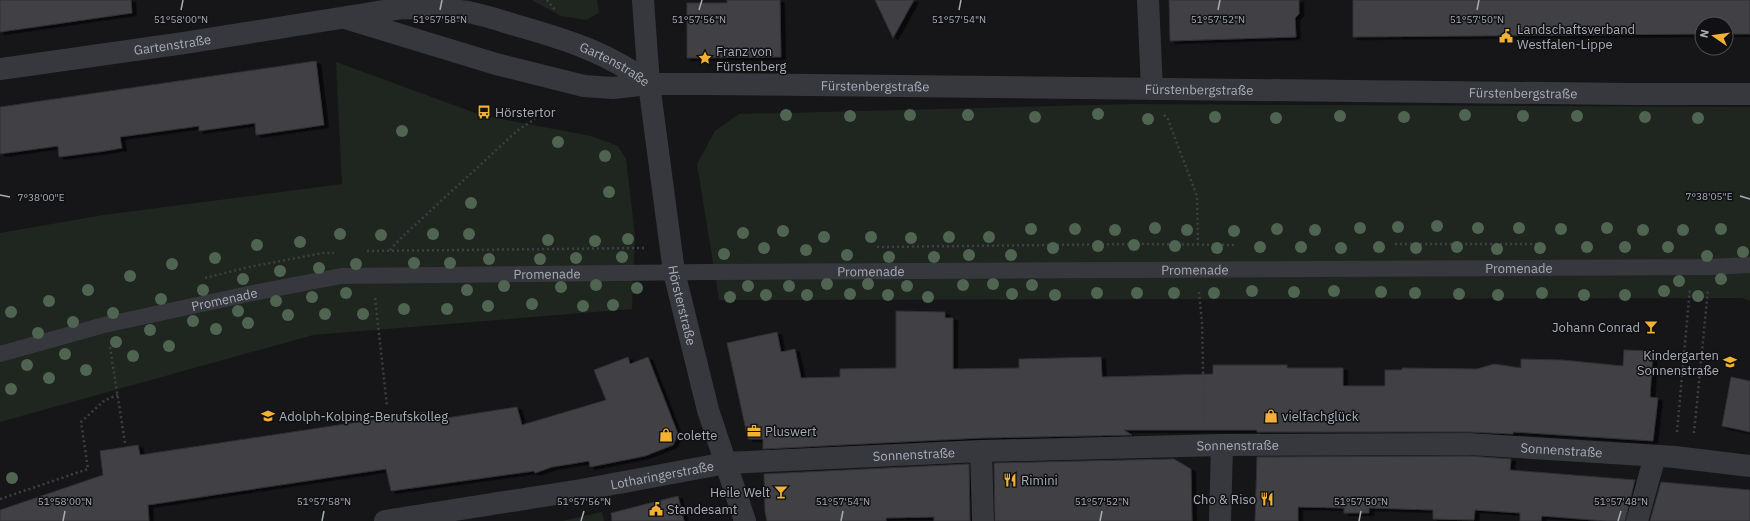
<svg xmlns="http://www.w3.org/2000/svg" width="1750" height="521" viewBox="0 0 1750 521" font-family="'IBM Plex Sans',sans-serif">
<defs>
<filter id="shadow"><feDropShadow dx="4.5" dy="2.5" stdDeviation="0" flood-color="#0009"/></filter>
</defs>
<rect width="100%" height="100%" fill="#161618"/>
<g fill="#1e261f">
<path d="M532,0h65l2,13 -13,7 -25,-4z"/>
<path d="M336,62l145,53 110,21 27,10 8,13 9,76 -3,74 -319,26 -313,87v-189l103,-18 239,-31z"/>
<path d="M1132,104l618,3v194l-8,-3 -1023,2 -22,-136 18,-33 24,-17z"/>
<path d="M602,512l2,9h-42z"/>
</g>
<g fill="#404145" stroke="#303034" filter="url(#shadow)">
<path d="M0,0h131l1,13 -132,19z"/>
<path d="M727,0h53l1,57 -94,1v-55h40z"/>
<path d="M875,0h39l-21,38z"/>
<path d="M1169,0h130v14l-4,4 1,19 -126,4z"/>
<path d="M1353,0h397v34h-24v-10h-24v10l-349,3z"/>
<path d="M316,61l8,64 -68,10 -1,-12 -56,8v-5l-79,11 2,11 -17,3 -46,6 -1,-11 -58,8v-47z"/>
<path d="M896,311l49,1v6h8v51l66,-1v-9l82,-2 1,20 111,-3v-9h74v3h56v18h42v-16h17v-2l75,1 17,-5 27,4v-9l41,1 61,6 1,-16 29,1 -3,46 8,1 -5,43 -140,-9v2l-44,-2h-212v-2h-133l8,5 -151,3 -218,11v-10h-15l-21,-96 50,-11 4,20 14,-3 6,29 39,-1v-8l56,-1z"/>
<path d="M628,357l2,7 18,-7 30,77 -5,11 -28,11 -55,11 -1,-6 -37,6 -17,6 -1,-2 -143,20 -5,-22 -238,36 1,16h-149v-11l103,-35 -3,-24 38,-6 2,10 285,-43 2,9 90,-14 5,18 84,-25 -12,-30z"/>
<path d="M1731,377l19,4v51l-28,-6z"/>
<path d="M1469,456l42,3 -1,11 125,10 -10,41h-19l-64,-5 -1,5h-21v-8l-45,-3 -1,10 -41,-1v-9l-64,-2v5h-25v-5l-46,-1v14h-43l2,-64z"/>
<path d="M1174,459l17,10 1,52h-197l-1,-58z"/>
<path d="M969,464l1,57h-36v-4l-48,1v3h-119l-2,-9 -1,-38z"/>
<path d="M1661,482l89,8v31h-100z"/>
<path d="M678,496l6,25h-72l-1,-8z"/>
</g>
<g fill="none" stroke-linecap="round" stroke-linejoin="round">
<g stroke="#3d3f44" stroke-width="2.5" stroke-dasharray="2 3" stroke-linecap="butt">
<path d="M547,0l8,10"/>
<path d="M1164,115l3,2 30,79 1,49"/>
<path d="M1395,244h147"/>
<path d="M877,247l261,-3 98,1"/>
<path d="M390,250l12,-13 116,-107 17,-11"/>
<path d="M367,251l279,-3"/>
<path d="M205,278l44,-11 74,-14h11"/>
<path d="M1199,292l3,30 2,99"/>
<path d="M375,298l12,108"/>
<path d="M110,347l15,96"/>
<path d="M1677,432l13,-144"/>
<path d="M1694,433l14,-144"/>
<path d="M0,499l88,-30 -7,-47 24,-22 13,-5"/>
</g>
<path stroke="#37383d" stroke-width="16" id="s1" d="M0,354l104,-29 154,-33 83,-16 364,-4 1005,-5 40,-2"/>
<g stroke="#37383d" stroke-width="22">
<path id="s2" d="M643,0l6,84 25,188 34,138 37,111"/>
<path d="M1148,0l4,89"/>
<path d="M981,451l2,70"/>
<path id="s3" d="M385,521l196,-31 145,-27 255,-12 241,-6 247,-1 206,13 75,9"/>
<path d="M1220,521l2,-76"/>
<path d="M1637,521l18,-65"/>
</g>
<g stroke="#37383d" stroke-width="22">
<path id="s4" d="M345,18l151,46 88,22 29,2 36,-4h58l922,10h121"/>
<path id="s5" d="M0,69l184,-26 219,-35c22,0 43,1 65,4 16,3 31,8 47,13 46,13 96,28 134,59"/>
</g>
</g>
<g fill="#506452">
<circle cx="1098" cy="114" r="6"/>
<circle cx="786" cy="115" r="6"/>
<circle cx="910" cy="115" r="6"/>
<circle cx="968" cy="115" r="6"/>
<circle cx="1465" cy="115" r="6"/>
<circle cx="850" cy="116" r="6"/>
<circle cx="1340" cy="116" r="6"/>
<circle cx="1523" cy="116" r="6"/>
<circle cx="1577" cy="116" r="6"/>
<circle cx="1035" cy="117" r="6"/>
<circle cx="1215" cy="117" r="6"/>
<circle cx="1404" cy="117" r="6"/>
<circle cx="1645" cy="117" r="6"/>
<circle cx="1276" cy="118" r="6"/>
<circle cx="1698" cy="118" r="6"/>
<circle cx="1148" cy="119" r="6"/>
<circle cx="402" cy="131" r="6"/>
<circle cx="558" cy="142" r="6"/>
<circle cx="605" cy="156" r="6"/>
<circle cx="609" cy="192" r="6"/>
<circle cx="471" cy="203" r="6"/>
<circle cx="1437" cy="226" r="6"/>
<circle cx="1398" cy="227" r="6"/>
<circle cx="1155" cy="228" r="6"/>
<circle cx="1360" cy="228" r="6"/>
<circle cx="1478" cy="228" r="6"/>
<circle cx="1519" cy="228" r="6"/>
<circle cx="1607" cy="228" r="6"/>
<circle cx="1031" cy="229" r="6"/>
<circle cx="1075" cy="229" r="6"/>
<circle cx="1277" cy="229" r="6"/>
<circle cx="1561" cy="229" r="6"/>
<circle cx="1721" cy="229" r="6"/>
<circle cx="1115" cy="230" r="6"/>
<circle cx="1187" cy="230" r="6"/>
<circle cx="1315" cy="230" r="6"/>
<circle cx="1643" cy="230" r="6"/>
<circle cx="1683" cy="230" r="6"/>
<circle cx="783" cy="231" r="6"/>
<circle cx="1234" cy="231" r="6"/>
<circle cx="743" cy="233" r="6"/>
<circle cx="340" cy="234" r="6"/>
<circle cx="433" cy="234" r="6"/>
<circle cx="469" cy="234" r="6"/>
<circle cx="381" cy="235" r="6"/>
<circle cx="824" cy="237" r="6"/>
<circle cx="871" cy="237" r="6"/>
<circle cx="949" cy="237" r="6"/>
<circle cx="989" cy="237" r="6"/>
<circle cx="911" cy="238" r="6"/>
<circle cx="628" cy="239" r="6"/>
<circle cx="548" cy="240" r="6"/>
<circle cx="595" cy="241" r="6"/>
<circle cx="300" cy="242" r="6"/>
<circle cx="257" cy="245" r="6"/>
<circle cx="1134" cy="245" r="6"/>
<circle cx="1098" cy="246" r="6"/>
<circle cx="1175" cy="246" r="6"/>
<circle cx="1260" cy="247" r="6"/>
<circle cx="1301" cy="247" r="6"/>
<circle cx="1379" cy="247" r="6"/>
<circle cx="1457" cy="247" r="6"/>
<circle cx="1587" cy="247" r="6"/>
<circle cx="1625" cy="247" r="6"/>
<circle cx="1668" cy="247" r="6"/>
<circle cx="764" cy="248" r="6"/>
<circle cx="1053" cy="248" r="6"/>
<circle cx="1217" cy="248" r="6"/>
<circle cx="1341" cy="248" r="6"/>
<circle cx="1416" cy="248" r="6"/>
<circle cx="1540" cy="248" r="6"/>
<circle cx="1497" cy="249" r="6"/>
<circle cx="806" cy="250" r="6"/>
<circle cx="1743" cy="252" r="6"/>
<circle cx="724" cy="254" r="6"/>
<circle cx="847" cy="255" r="6"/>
<circle cx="969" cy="255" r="6"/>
<circle cx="1011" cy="255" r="6"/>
<circle cx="1707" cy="256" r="6"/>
<circle cx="622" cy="257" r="6"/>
<circle cx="889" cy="257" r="6"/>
<circle cx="934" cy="257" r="6"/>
<circle cx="215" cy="258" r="6"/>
<circle cx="576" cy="258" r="6"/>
<circle cx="489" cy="259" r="6"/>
<circle cx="540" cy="259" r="6"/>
<circle cx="414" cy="263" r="6"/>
<circle cx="450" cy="263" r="6"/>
<circle cx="172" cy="264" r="6"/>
<circle cx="356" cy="264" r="6"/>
<circle cx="319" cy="268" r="6"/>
<circle cx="280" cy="271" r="6"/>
<circle cx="130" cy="276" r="6"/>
<circle cx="243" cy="279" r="6"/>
<circle cx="1721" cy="279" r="6"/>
<circle cx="1679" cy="281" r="6"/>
<circle cx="827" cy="284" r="6"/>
<circle cx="868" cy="284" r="6"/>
<circle cx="993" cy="284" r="6"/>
<circle cx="596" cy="285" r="6"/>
<circle cx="963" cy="285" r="6"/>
<circle cx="1032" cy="285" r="6"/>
<circle cx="504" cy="286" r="6"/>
<circle cx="748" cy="286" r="6"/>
<circle cx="789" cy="286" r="6"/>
<circle cx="907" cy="286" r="6"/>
<circle cx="561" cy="287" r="6"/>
<circle cx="637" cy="288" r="6"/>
<circle cx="88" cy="290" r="6"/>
<circle cx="203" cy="290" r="6"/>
<circle cx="467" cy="290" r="6"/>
<circle cx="1252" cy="291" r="6"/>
<circle cx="1334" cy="291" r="6"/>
<circle cx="1664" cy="291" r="6"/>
<circle cx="1294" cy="292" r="6"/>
<circle cx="1381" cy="292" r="6"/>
<circle cx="346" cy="293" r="6"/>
<circle cx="1097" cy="293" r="6"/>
<circle cx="1137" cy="293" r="6"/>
<circle cx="1174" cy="293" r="6"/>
<circle cx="1214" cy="293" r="6"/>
<circle cx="1415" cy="293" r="6"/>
<circle cx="1542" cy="293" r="6"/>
<circle cx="850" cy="294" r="6"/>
<circle cx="1012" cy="294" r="6"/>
<circle cx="1459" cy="294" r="6"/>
<circle cx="766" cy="295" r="6"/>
<circle cx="807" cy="295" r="6"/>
<circle cx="888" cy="295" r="6"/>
<circle cx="1055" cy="295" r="6"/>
<circle cx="1498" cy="295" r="6"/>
<circle cx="1584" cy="295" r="6"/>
<circle cx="1625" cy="295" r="6"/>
<circle cx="1698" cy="296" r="6"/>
<circle cx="312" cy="297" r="6"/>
<circle cx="730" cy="297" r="6"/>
<circle cx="928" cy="297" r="6"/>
<circle cx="161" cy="299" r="6"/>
<circle cx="49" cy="301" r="6"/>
<circle cx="276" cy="301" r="6"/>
<circle cx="532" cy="304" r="6"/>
<circle cx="613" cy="305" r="6"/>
<circle cx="488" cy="306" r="6"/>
<circle cx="583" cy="306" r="6"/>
<circle cx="404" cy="309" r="6"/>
<circle cx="447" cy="309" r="6"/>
<circle cx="238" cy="311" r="6"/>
<circle cx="11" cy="312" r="6"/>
<circle cx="113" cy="313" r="6"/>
<circle cx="325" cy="314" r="6"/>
<circle cx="363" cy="314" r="6"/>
<circle cx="288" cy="315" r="6"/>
<circle cx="193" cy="321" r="6"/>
<circle cx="73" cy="322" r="6"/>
<circle cx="248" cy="323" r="6"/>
<circle cx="216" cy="329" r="6"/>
<circle cx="150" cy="330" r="6"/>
<circle cx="38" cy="333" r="6"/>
<circle cx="116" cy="342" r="6"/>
<circle cx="169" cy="346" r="6"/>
<circle cx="65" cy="354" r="6"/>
<circle cx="133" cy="356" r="6"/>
<circle cx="27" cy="365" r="6"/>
<circle cx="86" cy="370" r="6"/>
<circle cx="49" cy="378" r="6"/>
<circle cx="11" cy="389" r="6"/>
<circle cx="12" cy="478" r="6"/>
</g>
<path fill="none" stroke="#a8adb8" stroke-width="1.5" d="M181,10l2,-10M440,10l2,-10M699,10l3,-10M959,10l2,-10M1218,10l2,-10M1477,10l2,-10M0,195l10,2M1740,196l10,3M63,521l2,-10M322,521l2,-10M581,521l3,-10M841,521l2,-10M1100,521l2,-10M1359,521l2,-10M1618,521l3,-10"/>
<defs>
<g id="civic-bare" transform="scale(1.08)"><path d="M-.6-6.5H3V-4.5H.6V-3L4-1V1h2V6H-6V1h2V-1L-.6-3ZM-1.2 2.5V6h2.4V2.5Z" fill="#f2b134" stroke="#111113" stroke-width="2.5" paint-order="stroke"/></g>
<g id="sight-bare" transform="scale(1.08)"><path d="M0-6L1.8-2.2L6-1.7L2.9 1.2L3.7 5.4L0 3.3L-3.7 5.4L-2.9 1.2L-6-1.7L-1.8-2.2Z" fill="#f2b134" stroke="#111113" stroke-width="2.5" paint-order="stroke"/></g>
<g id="bus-bare" transform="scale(1.08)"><path d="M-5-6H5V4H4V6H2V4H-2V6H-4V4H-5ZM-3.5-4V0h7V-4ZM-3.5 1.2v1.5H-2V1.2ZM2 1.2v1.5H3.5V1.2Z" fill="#f2b134" stroke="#111113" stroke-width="2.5" paint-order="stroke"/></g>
<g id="bar-bare" transform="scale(1.08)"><path d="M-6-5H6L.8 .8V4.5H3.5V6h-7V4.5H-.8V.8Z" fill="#f2b134" stroke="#111113" stroke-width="2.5" paint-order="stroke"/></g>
<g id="school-bare" transform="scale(1.08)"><path d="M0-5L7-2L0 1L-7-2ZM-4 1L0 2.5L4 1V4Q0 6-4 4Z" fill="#f2b134" stroke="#111113" stroke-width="2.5" paint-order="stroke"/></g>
<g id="shop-bare" transform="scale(1.08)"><path d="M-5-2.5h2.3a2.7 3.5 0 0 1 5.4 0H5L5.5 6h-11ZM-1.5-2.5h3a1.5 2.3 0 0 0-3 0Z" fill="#f2b134" stroke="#111113" stroke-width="2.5" paint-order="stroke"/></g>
<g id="office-bare" transform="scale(1.08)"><path d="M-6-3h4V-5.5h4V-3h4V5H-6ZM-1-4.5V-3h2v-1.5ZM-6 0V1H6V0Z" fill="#f2b134" stroke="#111113" stroke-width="2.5" paint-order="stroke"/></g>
<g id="restaurant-bare" transform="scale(1.08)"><path d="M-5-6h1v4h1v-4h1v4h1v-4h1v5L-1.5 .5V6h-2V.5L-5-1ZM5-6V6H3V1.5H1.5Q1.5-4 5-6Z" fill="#f2b134" stroke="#111113" stroke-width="2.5" paint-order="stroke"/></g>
</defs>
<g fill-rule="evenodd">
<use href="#civic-bare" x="1506" y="36"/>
<use href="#sight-bare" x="705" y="58"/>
<use href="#bus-bare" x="484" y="112"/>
<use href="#bar-bare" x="1651" y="327"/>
<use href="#school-bare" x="1730" y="362"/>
<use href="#school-bare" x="268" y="416"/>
<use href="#shop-bare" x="1271" y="416"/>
<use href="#office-bare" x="754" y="431"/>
<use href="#shop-bare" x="666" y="435"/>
<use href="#restaurant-bare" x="1010" y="480"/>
<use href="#bar-bare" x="781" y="492"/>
<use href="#restaurant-bare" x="1267" y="499"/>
<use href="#civic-bare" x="656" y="509"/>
</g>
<g text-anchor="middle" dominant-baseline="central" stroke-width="3" stroke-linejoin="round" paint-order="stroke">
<g font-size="13" fill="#a8adb8" stroke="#111113" text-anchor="start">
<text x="1517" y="29">Landschaftsverband<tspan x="1517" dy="15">Westfalen-Lippe</tspan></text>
<text x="716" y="51">Franz von<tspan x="716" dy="15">Fürstenberg</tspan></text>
<text x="495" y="112">Hörstertor</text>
<text x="1640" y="327" text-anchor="end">Johann Conrad</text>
<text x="1719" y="355" text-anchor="end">Kindergarten<tspan x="1719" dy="15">Sonnenstraße</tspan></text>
<text x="279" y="416">Adolph-Kolping-Berufskolleg</text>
<text x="1282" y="416">vielfachglück</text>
<text x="765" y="431">Pluswert</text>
<text x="677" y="435">colette</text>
<text x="1021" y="480">Rimini</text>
<text x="770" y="492" text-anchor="end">Heile Welt</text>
<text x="1256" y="499" text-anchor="end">Cho &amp; Riso</text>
<text x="667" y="509">Standesamt</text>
</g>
<g font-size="13" fill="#a8adb8" stroke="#111113">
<text stroke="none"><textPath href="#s5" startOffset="174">Gartenstraße</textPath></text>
<text stroke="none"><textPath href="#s5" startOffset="629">Gartenstraße</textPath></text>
<text stroke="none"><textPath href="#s4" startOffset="540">Fürstenbergstraße</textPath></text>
<text stroke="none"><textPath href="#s4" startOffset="864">Fürstenbergstraße</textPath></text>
<text stroke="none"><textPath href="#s4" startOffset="1188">Fürstenbergstraße</textPath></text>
<text stroke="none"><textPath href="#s1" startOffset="1528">Promenade</textPath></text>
<text stroke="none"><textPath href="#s1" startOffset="1204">Promenade</textPath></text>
<text stroke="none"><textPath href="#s1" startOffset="880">Promenade</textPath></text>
<text stroke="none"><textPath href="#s1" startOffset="556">Promenade</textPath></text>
<text stroke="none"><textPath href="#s1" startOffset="231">Promenade</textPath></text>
<text stroke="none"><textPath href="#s2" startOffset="308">Hörsterstraße</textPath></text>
<text stroke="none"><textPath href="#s3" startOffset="858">Sonnenstraße</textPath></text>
<text stroke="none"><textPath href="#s3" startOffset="1182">Sonnenstraße</textPath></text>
<text stroke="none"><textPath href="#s3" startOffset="534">Sonnenstraße</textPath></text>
<text stroke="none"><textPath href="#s3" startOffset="281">Lotharingerstraße</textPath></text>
</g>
</g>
<g font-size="10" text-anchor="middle" fill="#a8adb8" stroke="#111113" stroke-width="3" stroke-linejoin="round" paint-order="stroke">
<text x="1477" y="23">51°57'50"N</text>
<text x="181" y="23">51°58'00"N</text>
<text x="440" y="23">51°57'58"N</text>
<text x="699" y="23">51°57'56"N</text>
<text x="959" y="23">51°57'54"N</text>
<text x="1218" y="23">51°57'52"N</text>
<text x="1709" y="200">7°38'05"E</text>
<text x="41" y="201">7°38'00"E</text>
<text x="65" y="505">51°58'00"N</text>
<text x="324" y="505">51°57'58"N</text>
<text x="584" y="505">51°57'56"N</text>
<text x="843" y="505">51°57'54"N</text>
<text x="1102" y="505">51°57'52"N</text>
<text x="1361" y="505">51°57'50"N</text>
<text x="1621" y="505">51°57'48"N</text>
</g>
<g transform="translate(1714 36) rotate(283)"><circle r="19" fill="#111113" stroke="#4d4f55"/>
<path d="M0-3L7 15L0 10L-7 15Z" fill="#f2b134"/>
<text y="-6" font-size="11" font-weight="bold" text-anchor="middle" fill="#a8adb8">N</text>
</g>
</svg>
